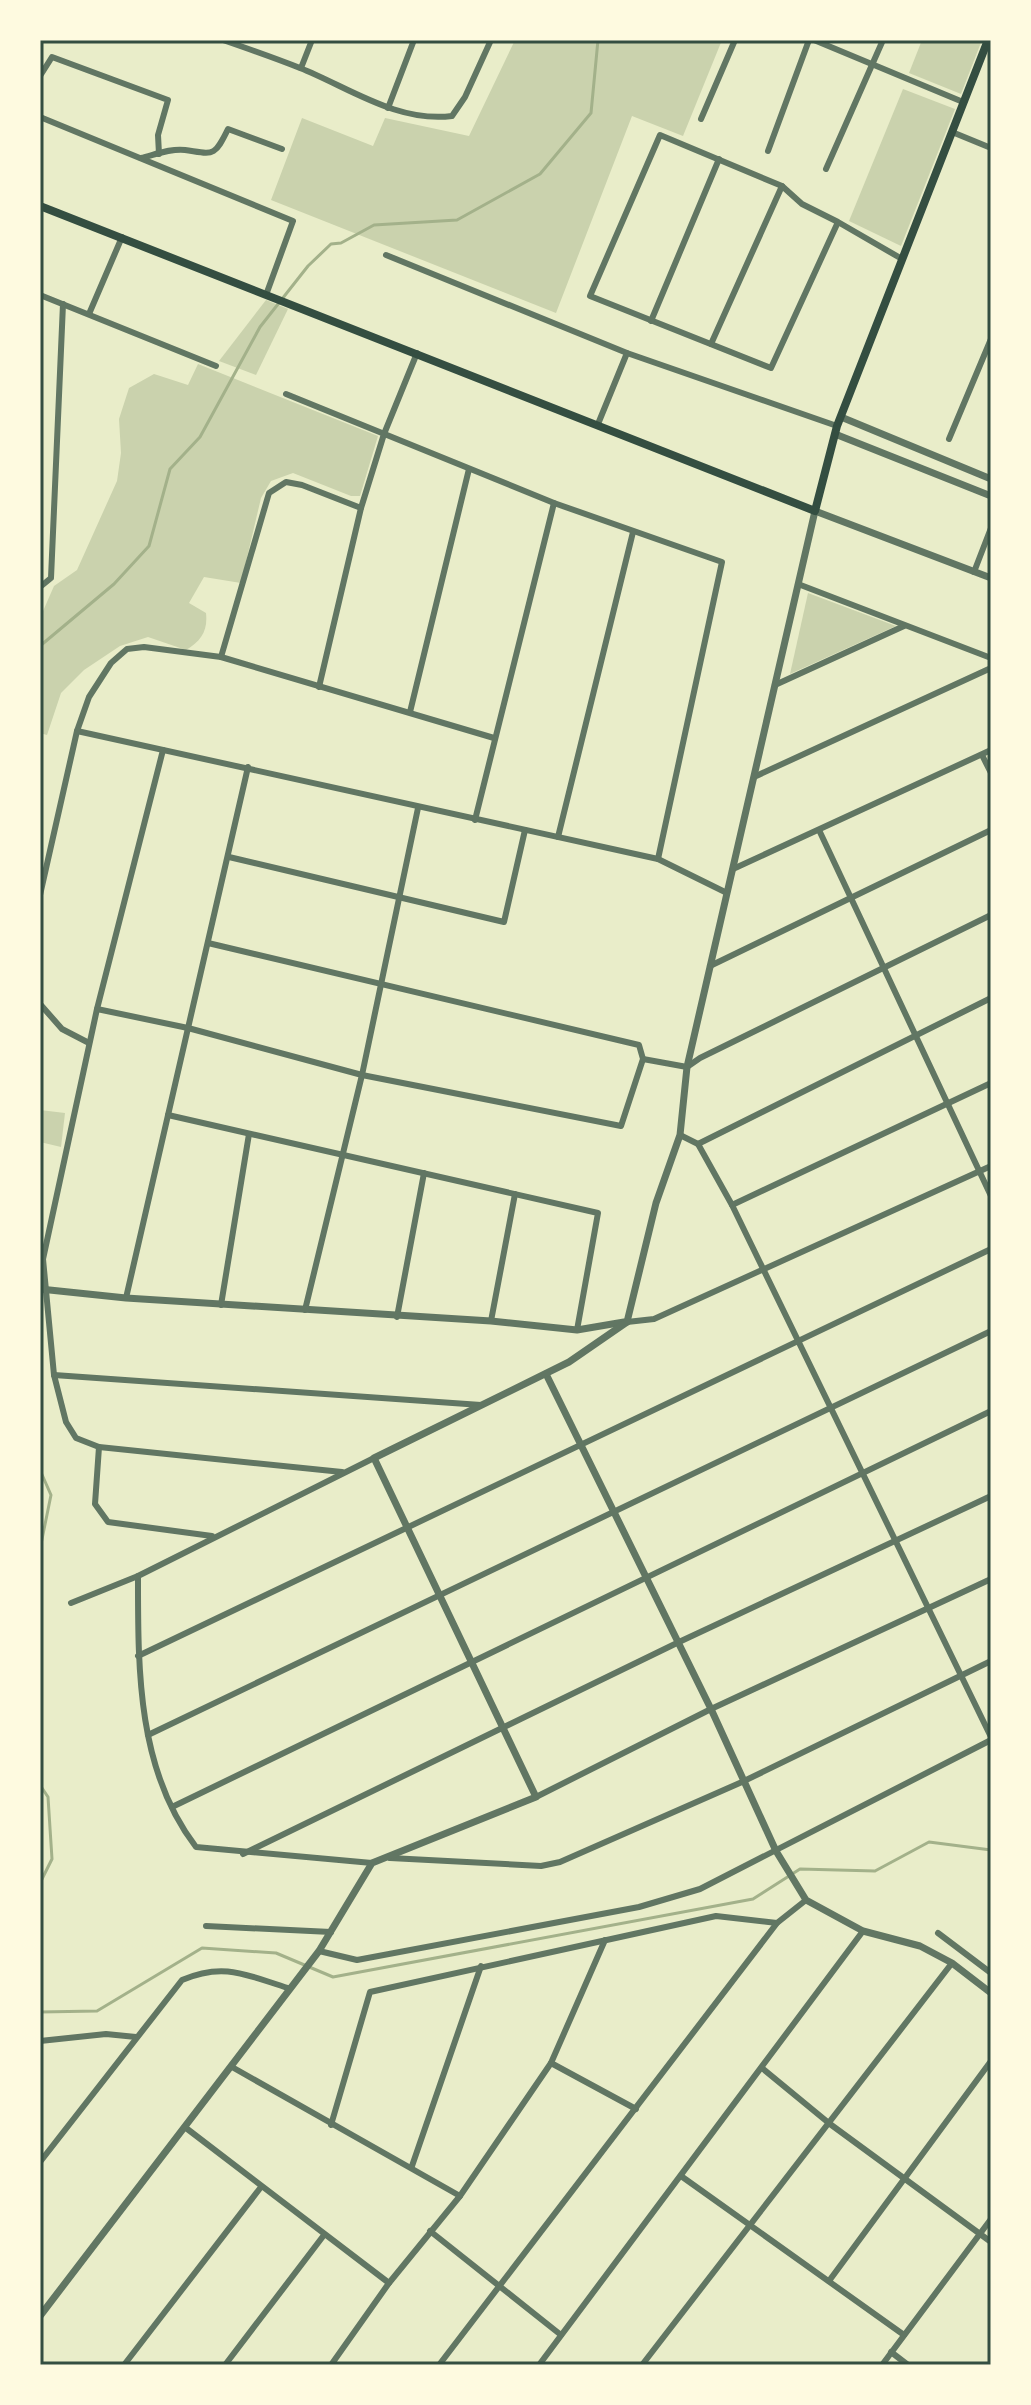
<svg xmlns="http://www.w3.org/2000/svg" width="1031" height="2405" viewBox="0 0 1031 2405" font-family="Figtree,sans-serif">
<rect width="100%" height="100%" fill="#e9edc9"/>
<g fill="#cad2ad">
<path d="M515,40h207l-39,96 -51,-20 -76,197 -285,-113 31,-82 71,28 12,-28 84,18z"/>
<path d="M922,40h60l-21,54 -52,-21z"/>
<path d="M903,89l52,20 -54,137 -52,-25z"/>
<path d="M266,300l22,9 -32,66 -37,-14z"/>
<path d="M198,364l180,72 -18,60h-9l-58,-23 -22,8 -10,17 -20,85 -37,-6 -15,26 17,10c2,18 -5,28 -20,37l-38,-13 -28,9 -36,24 -23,23 -14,42 -7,-2v-115l14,-32 23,-16 40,-89 4,-28 -2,-34 10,-31 25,-14 34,11z"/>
<path d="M808,593l88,33 -106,48z"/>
<path d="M40,1110l25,3 -4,34 -21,-5z"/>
</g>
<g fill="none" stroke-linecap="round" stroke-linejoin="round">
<g stroke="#a3b18a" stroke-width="3">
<path d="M40,646l74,-62 35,-38 21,-77 30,-32 60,-110 48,-61 23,-22 10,-1 33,-18 83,-5 83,-46 51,-61 7,-73"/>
<path d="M40,1470l11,25 -11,54"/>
<path d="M40,1785l8,12 4,62 -12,24"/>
<path d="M40,2012l57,-1 105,-63 74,5 57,24 420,-78 47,-30 75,2 54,-29 62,8"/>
</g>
<g stroke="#617663" stroke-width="6">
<path d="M223,40c26,9 52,18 77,28 48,19 97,55 152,48l13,-19 26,-57"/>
<path d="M814,40l149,62"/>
<path d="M301,68l11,-28"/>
<path d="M40,76l12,-19 116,43 -10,35 1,19"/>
<path d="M388,108l26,-68"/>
<path d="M40,117l253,104 -27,74"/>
<path d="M701,119l34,-79"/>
<path d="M952,132l39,16"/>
<path d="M768,151l41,-111"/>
<path d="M141,158c13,-3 30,-10 44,-8 28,4 29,8 43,-21l54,20"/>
<path d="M826,169l57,-129"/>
<path d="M838,222l-67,146 -181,-72 70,-161 122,51 20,18 36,18 64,37"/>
<path d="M386,255l241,98 210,73"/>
<path d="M40,295l176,71"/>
<path d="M89,314l33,-77"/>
<path d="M651,321l68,-162"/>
<path d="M711,344l71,-158"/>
<path d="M286,394l268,109 168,59 -64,297"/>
<path d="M598,424l29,-71"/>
<path d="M949,439l42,-100"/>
<path d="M974,572l17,-44"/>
<path d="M798,584l193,74"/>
<path d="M40,587l11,-9 12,-274"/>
<path d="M221,657l48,-164 17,-11 16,3 59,23"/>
<path d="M775,685l129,-59"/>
<path d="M319,687l42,-179 23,-74 33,-81"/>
<path d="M410,712l59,-243"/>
<path d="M77,731l581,128 69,34"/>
<path d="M163,750l-66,259 -54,250 11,116 12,47 10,16 23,9 243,25"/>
<path d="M982,755l9,18"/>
<path d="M754,777l237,-109"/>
<path d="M475,820l79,-317"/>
<path d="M819,830l172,366"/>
<path d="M558,837l75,-305"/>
<path d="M229,857l275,65 21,-92"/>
<path d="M733,869l258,-119"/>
<path d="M40,895l37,-164 12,-34 22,-34 16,-14 17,-2 77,10 273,81"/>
<path d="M710,966l281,-136"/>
<path d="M40,1004l22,25 27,14"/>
<path d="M97,1009l91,19 174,47 259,51 22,-67 -4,-14 -431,-102"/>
<path d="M643,1059l44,8 13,-9 291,-143"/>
<path d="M168,1115l430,98 -21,117"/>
<path d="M680,1135l18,9"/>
<path d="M698,1144l34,61 259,532"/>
<path d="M698,1144l293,-146"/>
<path d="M732,1205l259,-122"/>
<path d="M126,1298l122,-531"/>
<path d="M221,1305l28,-171"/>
<path d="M305,1310l57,-235 56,-267"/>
<path d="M397,1317l27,-144"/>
<path d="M491,1321l24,-127"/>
<path d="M627,1322l27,-3 337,-153"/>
<path d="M54,1375l427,30"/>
<path d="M99,1447l-4,57 13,18 104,14"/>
<path d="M138,1576c0,93 -1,194 58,271l176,16"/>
<path d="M71,1603l67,-27 236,-118"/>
<path d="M138,1656l853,-407"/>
<path d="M148,1735l843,-404"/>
<path d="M536,1797l175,-88 280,-130"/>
<path d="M172,1807l819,-396"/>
<path d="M243,1854l436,-212 312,-146"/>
<path d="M390,1858l151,8 19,-4 182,-80 249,-121"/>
<path d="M206,1926l125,6"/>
<path d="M938,1933l53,40"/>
<path d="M319,1951l38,9 282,-53 61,-18 291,-149"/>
<path d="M40,2041l66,-7 30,3"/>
<path d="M551,2063l85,46"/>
<path d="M232,2067l228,129"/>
<path d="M762,2068l68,56 161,118"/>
<path d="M331,2125l39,-133 346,-76 61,7"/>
<path d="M186,2128l203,155"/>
<path d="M40,2162l142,-182c42,-18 64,-5 106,8"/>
<path d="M412,2166l69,-200"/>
<path d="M681,2176l223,159"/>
<path d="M430,2231l131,104"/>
<path d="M829,2281l162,-220"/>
<path d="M891,2352l17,13"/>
<path d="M124,2365l137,-178"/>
<path d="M225,2365l99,-130"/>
<path d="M331,2365l58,-82 71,-87 91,-133 54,-123"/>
<path d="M439,2365l338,-442 29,-23"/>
<path d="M539,2365l324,-434"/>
<path d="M642,2365l310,-402"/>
<path d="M882,2365l109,-146"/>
</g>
<g stroke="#617663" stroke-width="7">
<path d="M841,417l150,62"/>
<path d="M835,434l156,62"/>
<path d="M40,1289l86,9 365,23 86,9 47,-8"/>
<path d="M627,1322l29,-119 24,-68 7,-68 128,-556 176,67"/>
<path d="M546,1374l165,335 65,142 30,49 57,31 57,15 32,17 39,30"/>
<path d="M40,2316l279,-365 53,-88 164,-66 -162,-339 195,-96 58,-40"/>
</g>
<path stroke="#344e41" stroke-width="8" d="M40,206l775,305 22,-85 151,-386"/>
</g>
<rect width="1031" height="2405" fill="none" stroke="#fefae0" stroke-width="84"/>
<rect x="42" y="42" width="947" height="2321" fill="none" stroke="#344e41" stroke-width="3"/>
</svg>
